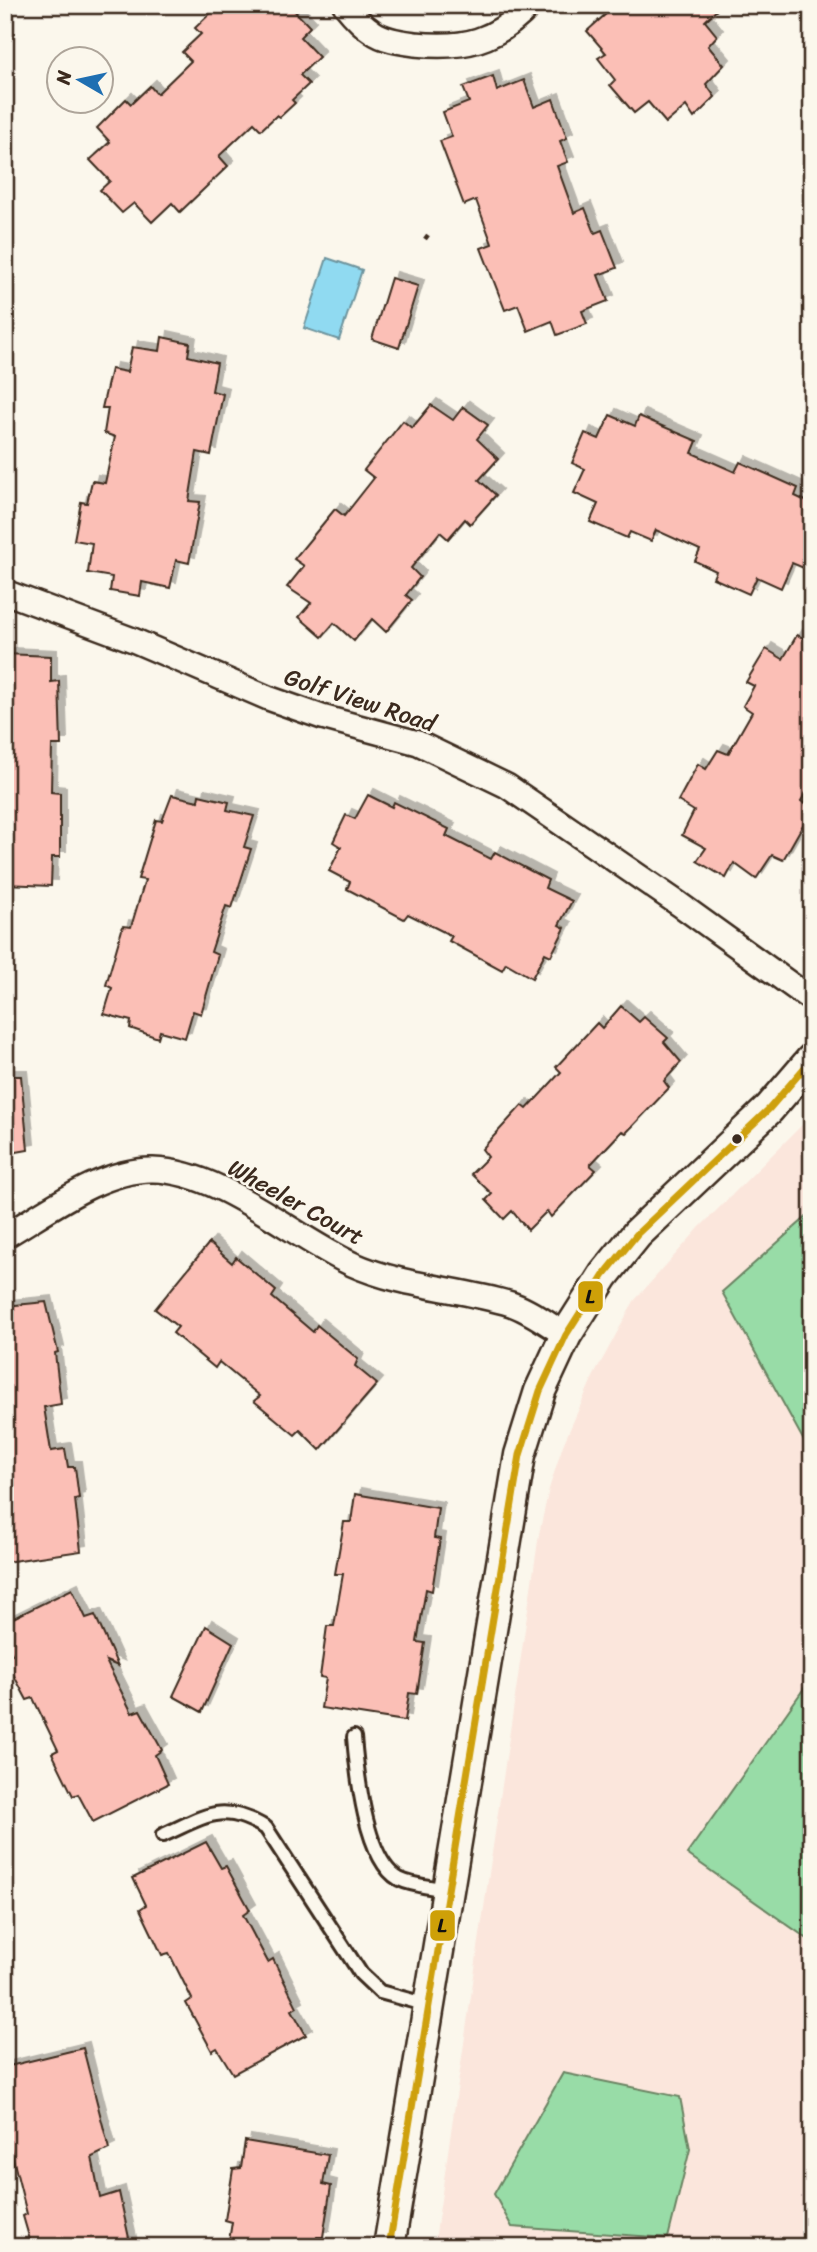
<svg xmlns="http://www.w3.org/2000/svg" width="817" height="2252" viewBox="0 0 817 2252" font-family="Sriracha,sans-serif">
<defs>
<filter id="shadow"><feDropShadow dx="6" dy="-6" stdDeviation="0" flood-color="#0004"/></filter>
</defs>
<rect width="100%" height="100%" fill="#fbf7ec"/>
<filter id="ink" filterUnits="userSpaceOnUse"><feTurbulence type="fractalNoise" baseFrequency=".0143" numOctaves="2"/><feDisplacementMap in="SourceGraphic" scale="14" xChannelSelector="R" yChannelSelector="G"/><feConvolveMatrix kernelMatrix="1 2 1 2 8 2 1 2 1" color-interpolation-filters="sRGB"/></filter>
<g filter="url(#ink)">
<path fill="#fbe6dc" d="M812,1115v1132h-378l105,-713 10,-45 14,-44 29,-66 42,-78 65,-73z"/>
<g fill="#98dca7" stroke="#6a8362" stroke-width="2">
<path d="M812,1212v239l-2,1 -88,-160z"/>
<path d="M812,1677v265l-125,-88z"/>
<path d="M563,2073l117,24 10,52 -22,89 -156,-11 -18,-33z"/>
</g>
<path fill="#90daf1" stroke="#6e949d" stroke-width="2" d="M327,258l35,12 -23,70 -35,-12z"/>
<g fill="#fbbfb6" stroke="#3b2a1e" stroke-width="2" filter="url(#shadow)">
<path d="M219,5h70l21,22 -10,10 19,20 -19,18 9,9 -17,16 3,3 -15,14 -3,-2 -16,15 -7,-7 -35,33 9,10 -48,46 -8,-9 -20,19 -18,-19 -12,10 -22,-23 10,-9 -20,-21 20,-18 -13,-14 29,-29 5,5 19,-18 7,8 34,-33 -9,-9 19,-18 -6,-6z"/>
<path d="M616,5h106l-17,16 12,15 -9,10 16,19 -18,19 9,13 -21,21 -8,-12 -20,17 -18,-21 -14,11 -24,-28 5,-5 -17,-22 8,-5 -19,-22z"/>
<path d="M493,76l4,15 27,-11 10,27 19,-8 14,39 -7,3 8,21 -11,4 17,47 11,-5 10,25 7,-3 15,38 -19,7 10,26 -26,10 5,13 -30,11 -5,-14 -24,10 -10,-26 -13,5 -24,-62 11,-4 -16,-44 -12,5 -24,-64 12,-4 -9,-25 26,-10 -6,-15z"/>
<path d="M391,278l27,8 -19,62 -27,-9z"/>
<path d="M162,337l28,6 -2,13 29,7 -5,28 11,3 -12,61 -14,-3 -8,49 11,1 -11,61 -13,-3 -6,28 -28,-6 -2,14 -30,-5 2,-14 -24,-4 4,-30 -18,-3 7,-38 6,1 5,-22 13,2 10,-46 -11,-4 4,-25h-6l9,-39 16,3 5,-25 28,4z"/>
<path d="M431,405l22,15 10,-13 25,18 -11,14 21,20 -19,21 17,15 -26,29 -5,-5 -17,20 -8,-7 -29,36 9,9 -14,18 6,5 -26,32 -14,-13 -18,22 -20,-18 -12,14 -23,-20 12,-14 -24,-16 17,-21 -10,-7 41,-50 9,7 30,-38 -10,-8 39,-49 9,7z"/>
<path d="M610,415l25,11 4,-10 58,25 -5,12 43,19 5,-10 58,26 -3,8 17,8v53l-6,12 -14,-6 -11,25 -24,-11 -8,17 -36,-16 3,-7 -21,-10 5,-11 -44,-20 -5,11 -21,-9 -3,6 -37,-16 8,-18 -24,-11 11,-24 -13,-6 13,-30 14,6z"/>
<path d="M797,635l15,7v140l-11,19 11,8 -29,51 -11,-5 -16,24 -22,-16 -8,15 -29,-17 9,-13 -24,-13 12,-24 -16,-10 20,-37 8,5 12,-19 10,4 24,-42 -9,-6 11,-20 -8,-4 20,-33 17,10z"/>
<path d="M5,654l46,2v26l8,-1 2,64h-9l-1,47 9,1v64h-8l-1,29 -46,-2z"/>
<path d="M172,795l26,6 1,-6 30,7 -2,8 27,6 -10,31 7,2 -19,59 -6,-2 -15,46 7,3 -17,59 -8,-3 -8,27 -25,-7 -2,7 -28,-10 1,-7 -27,-7 8,-26 -6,-3 17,-59 8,1 14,-47 -7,-1 18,-59 6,1z"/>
<path d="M368,795l24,12 2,-5 55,27 -3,7 45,23 4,-7 53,28 -3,8 27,13 -13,24 6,3 -14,28 -6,-3 -13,25 -26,-15 -4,7 -53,-29 3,-5 -44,-22 -4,5 -57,-30 3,-7 -21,-11 12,-24 -8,-5 13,-27 9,4z"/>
<path d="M621,1006l18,16 5,-5 24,21 -4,4 17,20 -17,19 5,7 -43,45 -4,-2 -32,34 6,5 -45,47 -4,-6 -19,19 -16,-19 -8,8 -18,-19 6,-6 -21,-20 17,-17 -6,-8 40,-44 5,4 34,-37 -5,-5 41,-44 5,5z"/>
<path d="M5,1076h16l7,74 -23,4z"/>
<path d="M209,1243l23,20 4,-6 40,34 -4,6 41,35 4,-7 41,34 -3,7 22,18 -57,66 -20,-20 -5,5 -41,-34 6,-5 -41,-34 -4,6 -42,-35 5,-6 -23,-18z"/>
<path d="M46,1302l12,50 -3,1 6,51 -17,3 7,44 14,-2 3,18h7l4,31 -4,1 6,52 -76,11v-256z"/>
<path d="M355,1494l83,14 -4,30 6,1 -8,52 -6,-2 -9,53 8,1 -8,51 -8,-1 -4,28 -84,-13 5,-30 -6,-1 7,-51h7l9,-52h-8l9,-52h7z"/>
<path d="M72,1589l14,29 9,-3 23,51 -12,-5 26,52 8,-3 22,40 -7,5 13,29 -75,38 -15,-28 -5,2 -21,-43 6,-3 -25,-52 -6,2 -22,-41 7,-5 -7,-13v-19z"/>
<path d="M206,1626l27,17 -31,69 -29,-16z"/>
<path d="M206,1842l15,26 5,-2 24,44 -7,5 25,47 5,-3 24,48 -5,3 14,25 -73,39 -16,-26 -5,3 -26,-48 6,-4 -23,-46 -7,2 -22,-46 6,-4 -13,-27z"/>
<path d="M83,2048l26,101 -17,8 8,41 19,-6 12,55h-99l-9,-31 4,-2 -22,-87v-60z"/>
<path d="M245,2141l83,14 -5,29 8,2 -8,51h-6l-2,10h-87l4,-25 -7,-2 8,-51 8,-1z"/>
</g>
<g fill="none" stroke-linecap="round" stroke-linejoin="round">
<g stroke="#3b2a1e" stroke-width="18">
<g id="service">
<path d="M354,1737c3,36 11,123 45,142 14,7 33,8 48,11"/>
<path d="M163,1835c43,-19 59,-34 103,-7l95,146 19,18 48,13"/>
</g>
</g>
<g stroke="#3b2a1e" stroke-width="28">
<g id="minor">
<path d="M345,5c8,10 17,20 28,27 11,8 28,10 42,12 48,5 81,-2 115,-39"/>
<path d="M5,592l128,48 135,58 54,19 96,26 89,43 172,118 133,96"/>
<path d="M5,1236c43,-25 97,-67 148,-66 68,1 138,66 199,94 51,23 106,24 159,40 19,6 38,21 55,31"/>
</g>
</g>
<g stroke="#3b2a1e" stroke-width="35">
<path id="tertiary" d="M389,2247l131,-792 20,-64 26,-56 38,-60 33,-41 132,-125 43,-50"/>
</g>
<path stroke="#3b2a1e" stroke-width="4.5" stroke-dasharray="5 5" stroke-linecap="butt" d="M425,239l6,-8"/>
<use href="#service" stroke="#fbf7ec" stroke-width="12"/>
<use href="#minor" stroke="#fbf7ec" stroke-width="23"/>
<use href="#tertiary" stroke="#fbf7ec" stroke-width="30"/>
<g stroke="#fbf7ec" stroke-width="12">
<path id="bus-1" d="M389,2247l131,-792 20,-64 26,-56 38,-60 33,-41 132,-125 43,-50"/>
</g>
<use href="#bus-1" stroke="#cea008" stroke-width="7"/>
</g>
</g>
<circle fill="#3b2a1e" stroke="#fbf7ec" stroke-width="2.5" cx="737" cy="1139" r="6"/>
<g text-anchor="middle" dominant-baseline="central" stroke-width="5" stroke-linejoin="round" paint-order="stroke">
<g font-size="24" fill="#3b2a1e" stroke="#fbf7ec">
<text transform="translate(360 700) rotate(18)">Golf View Road</text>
<text transform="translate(296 1202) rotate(29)">Wheeler Court</text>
</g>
</g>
<g stroke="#fbf7ec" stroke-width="2.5">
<rect x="577" y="1280" width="27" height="33" rx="7" fill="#cea008"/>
<rect x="429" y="1909" width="27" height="33" rx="7" fill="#cea008"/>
</g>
<g font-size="19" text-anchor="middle" font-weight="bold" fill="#111">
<text x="590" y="1303">L</text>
<text x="442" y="1932">L</text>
</g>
<rect width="817" height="2252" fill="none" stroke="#fbf7ec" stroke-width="28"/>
<rect x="14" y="14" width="789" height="2224" fill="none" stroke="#3b2a1e" stroke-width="2.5" filter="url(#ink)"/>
<g transform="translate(80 80) rotate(279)"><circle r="33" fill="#fbf7ec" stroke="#aea59a" stroke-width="2"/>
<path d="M0-5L12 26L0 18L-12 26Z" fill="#1f6fb2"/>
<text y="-10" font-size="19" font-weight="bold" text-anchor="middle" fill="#3b2a1e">N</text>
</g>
</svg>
